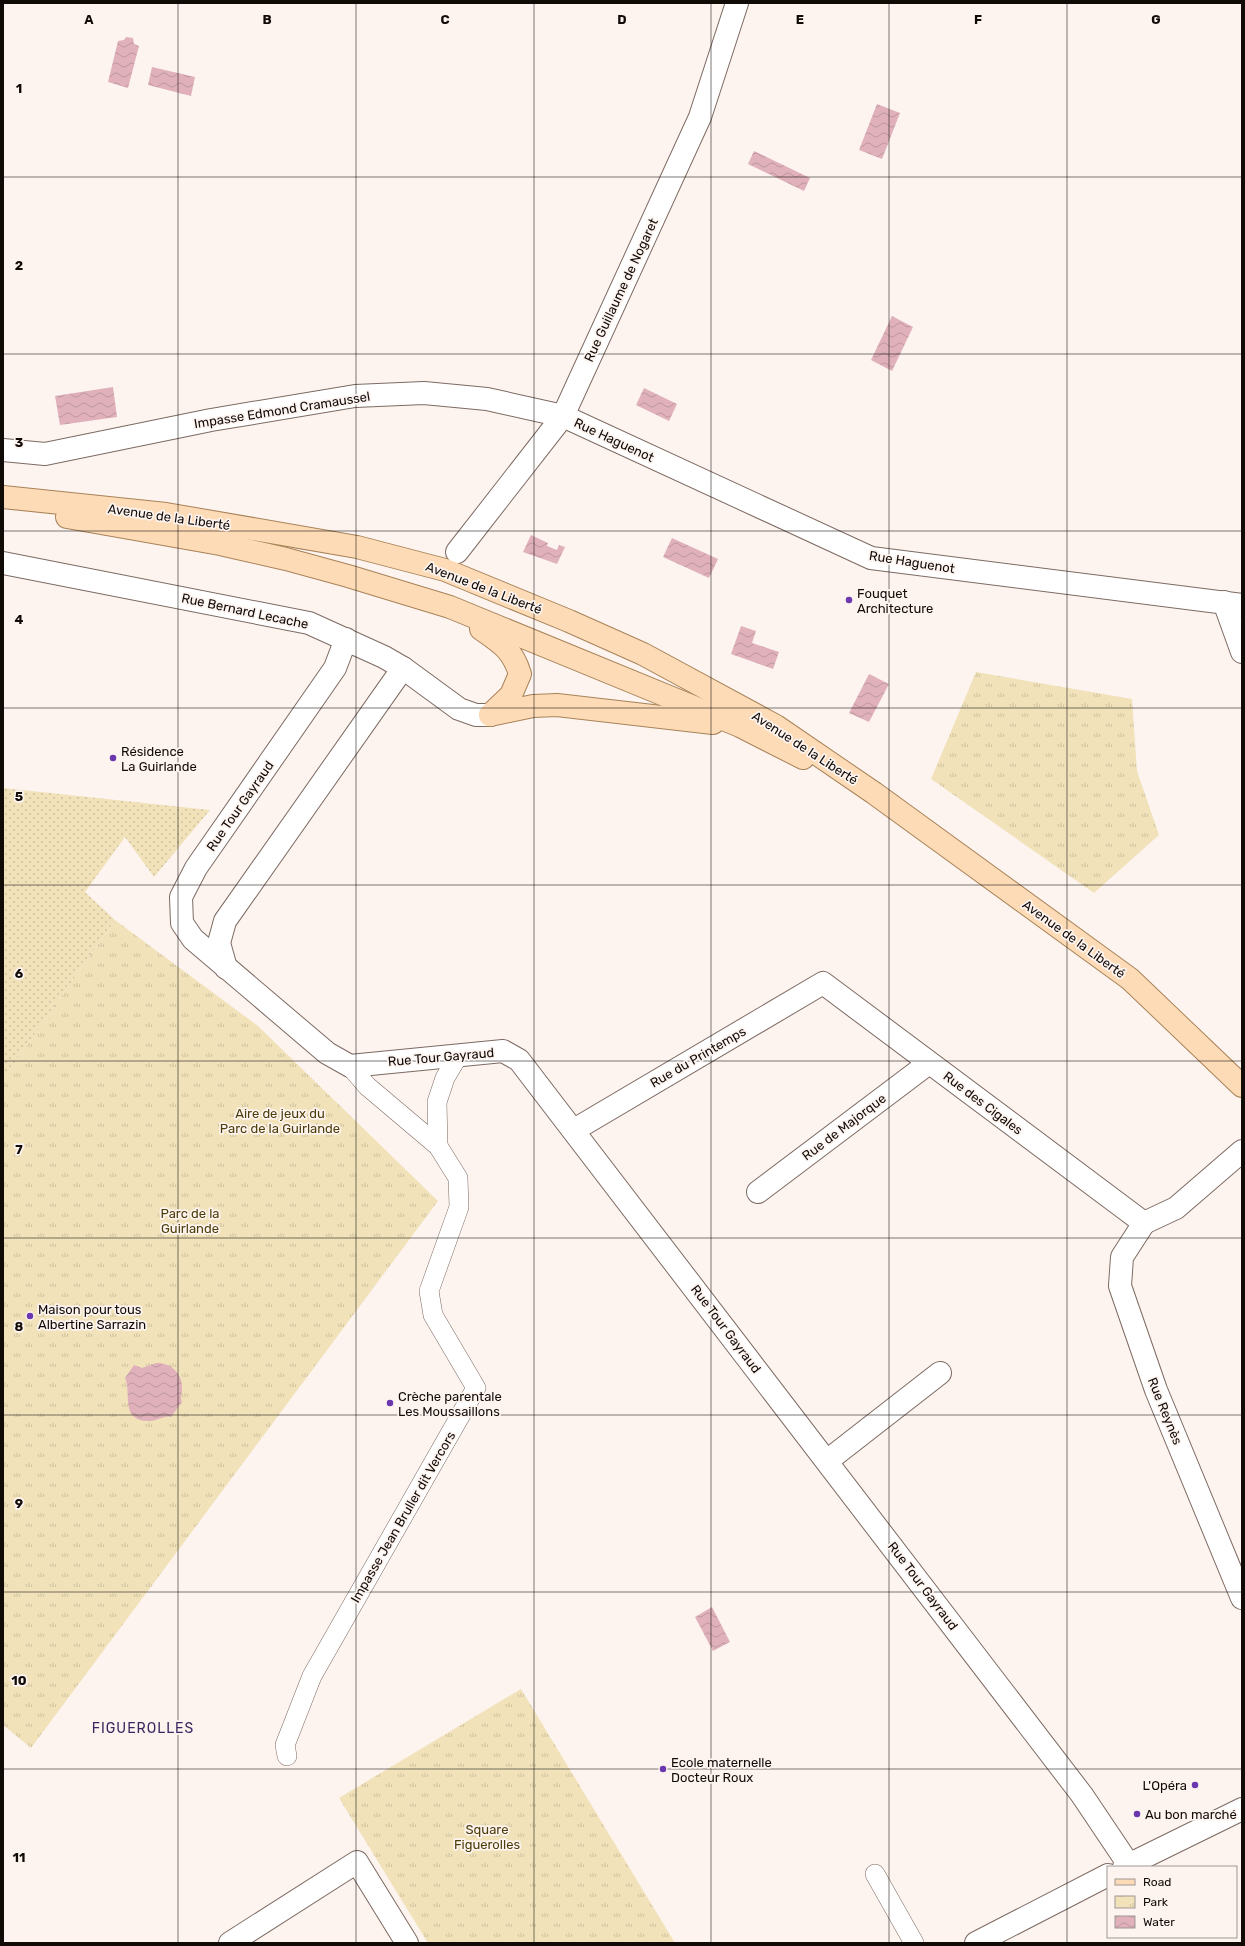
<svg xmlns="http://www.w3.org/2000/svg" width="1245" height="1946" viewBox="0 0 1245 1946" font-family="Rubik,sans-serif">
<defs>
<pattern id="park-tufts" width="24" height="20" patternUnits="userSpaceOnUse"><rect width="24" height="20" fill="#f1e2ba"/><path d="M3 7l-1-3M5 7V3M7 7l1-3M15 17l-1-3M17 17v-4M19 17l1-3" fill="none" stroke="#cec19e"/></pattern>
<pattern id="garden-dots" width="8" height="8" patternUnits="userSpaceOnUse"><rect width="8" height="8" fill="#f1e2ba"/><path d="M2 2h.1M6 6h.1" fill="none" stroke="#cec19e" stroke-width="1.8" stroke-linecap="round"/></pattern>
<pattern id="water-waves" width="16" height="10" patternUnits="userSpaceOnUse"><rect width="16" height="10" fill="#e0b1bb"/><path d="M0 5q4-4 8 0t8 0" fill="none" stroke="#bf979f"/></pattern>
</defs>
<rect width="100%" height="100%" fill="#fdf4f0"/>
<g fill="url(#park-tufts)">
<path d="M976,672l156,27 5,72 22,64 -65,58 -163,-114z"/>
<path d="M115,920l143,106 180,175 -407,547 -28,-23v-646z"/>
<path d="M521,1689l154,254h-247l-89,-145z"/>
</g>
<path fill="url(#garden-dots)" d="M3,788l207,22 -56,67 -29,-40 -40,55 30,28 -112,159z"/>
<g fill="url(#water-waves)">
<path d="M126,37l7,1 1,6 5,2 -11,42 -20,-6 10,-41 6,-1z"/>
<path d="M152,67l43,10 -4,19 -43,-11z"/>
<path d="M877,104l23,9 -18,46 -23,-9z"/>
<path d="M754,151l56,27 -6,13 -56,-27z"/>
<path d="M892,316l21,11 -21,44 -21,-11z"/>
<path d="M113,387l4,30 -57,8 -5,-29z"/>
<path d="M644,388l33,16 -8,17 -33,-16z"/>
<path d="M531,535l17,8 -1,3 10,4 2,-5 6,2 -8,17 -34,-12z"/>
<path d="M672,538l46,21 -9,19 -46,-21z"/>
<path d="M741,626l15,5 -4,12 27,9 -6,17 -42,-15z"/>
<path d="M869,674l20,10 -20,38 -20,-9z"/>
<path d="M156,1363c15,0 27,10 26,27 0,4 -2,8 0,12l-11,15c-6,-2 -14,4 -21,4 -31,1 -18,-28 -25,-43l9,-13 8,3z"/>
<path d="M712,1607l18,35 -17,9 -18,-34z"/>
</g>
<g fill="none" stroke-linecap="round" stroke-linejoin="round">
<g stroke="#7d6a62" stroke-width="20">
<g id="service">
<path d="M438,1146l-1,-44 8,-24 13,-22"/>
<path d="M287,1756l-2,-11 27,-69 164,-288 -43,-73 -4,-24 30,-84 -1,-29 -20,-32 -71,-60 -17,-20"/>
<path d="M875,1874l39,69"/>
</g>
</g>
<g stroke="#7d6a62" stroke-width="24">
<g id="minor">
<path d="M3,450l42,4 166,-34 144,-24 69,-3 63,6 76,17 308,142 371,47"/>
<path d="M457,552l106,-136 137,-299 37,-114"/>
<path d="M3,563l306,60 75,34 19,11 56,41 17,6h14"/>
<path d="M1224,602l18,50"/>
<path d="M346,639l-11,29 -139,200 -15,29 1,26 11,16 134,114 23,13 153,-15 16,9 563,735 47,70"/>
<path d="M226,968l-7,-25 6,-22 178,-253"/>
<path d="M574,1130l249,-147 321,240"/>
<path d="M758,1192l171,-129"/>
<path d="M1144,1223l-22,34 -2,29 36,104 86,208"/>
<path d="M1144,1223l32,-15 66,-57"/>
<path d="M827,1461l113,-88"/>
<path d="M230,1943l127,-81 50,81"/>
</g>
</g>
<g stroke="#7d6a62" stroke-width="24">
<g id="tertiary">
<path d="M1124,1867l118,-58"/>
<path d="M976,1943l132,-68"/>
</g>
</g>
<g stroke="#a88359" stroke-width="24">
<g id="primary">
<path d="M3,497l163,17 191,33 88,23 124,51 74,33 133,72 98,67 256,186 112,107"/>
<path d="M67,517l153,27 66,15 62,17 102,31 290,119 63,32"/>
<path d="M481,629c21,15 31,20 39,45l-9,21 -21,20"/>
<path d="M490,715l43,-9 24,-1 156,18"/>
</g>
</g>
<use href="#service" stroke="#fff" stroke-width="19"/>
<use href="#minor" stroke="#fff" stroke-width="22"/>
<use href="#tertiary" stroke="#fff" stroke-width="22"/>
<use href="#primary" stroke="#fcdbb6" stroke-width="22"/>
</g>
<path fill="none" stroke="#110b08" stroke-width="1" stroke-opacity="0.55" d="M178,3v1940M356,3v1940M534,3v1940M711,3v1940M889,3v1940M1067,3v1940M3,177h1239M3,354h1239M3,531h1239M3,708h1239M3,885h1239M3,1061h1239M3,1238h1239M3,1415h1239M3,1592h1239M3,1769h1239"/>
<g fill="#6a37af" stroke="#fdf4f0" stroke-width="1.5">
<circle cx="849" cy="600" r="4"/>
<circle cx="113" cy="758" r="4"/>
<circle cx="30" cy="1316" r="4"/>
<circle cx="390" cy="1403" r="4"/>
<circle cx="663" cy="1769" r="4"/>
<circle cx="1195" cy="1785" r="4"/>
<circle cx="1137" cy="1814" r="4"/>
</g>
<g text-anchor="middle" dominant-baseline="central" stroke-width="3.5" stroke-linejoin="round" paint-order="stroke">
<g font-size="13" fill="#110b08" stroke="#fdf4f0">
<text transform="translate(621 290) rotate(-65)">Rue Guillaume de Nogaret</text>
<text transform="translate(282 410) rotate(-9)">Impasse Edmond Cramaussel</text>
<text transform="translate(614 440) rotate(25)">Rue Haguenot</text>
<text transform="translate(169 517) rotate(8)">Avenue de la Liberté</text>
<text transform="translate(912 562) rotate(9)">Rue Haguenot</text>
<text transform="translate(484 588) rotate(21)">Avenue de la Liberté</text>
<text transform="translate(245 611) rotate(12)">Rue Bernard Lecache</text>
<text transform="translate(805 748) rotate(33)">Avenue de la Liberté</text>
<text transform="translate(240 806) rotate(-55)">Rue Tour Gayraud</text>
<text transform="translate(1074 939) rotate(36)">Avenue de la Liberté</text>
<text transform="translate(441 1057) rotate(-5)">Rue Tour Gayraud</text>
<text transform="translate(698 1057) rotate(-30)">Rue du Printemps</text>
<text transform="translate(983 1103) rotate(37)">Rue des Cigales</text>
<text transform="translate(844 1127) rotate(-37)">Rue de Majorque</text>
<text transform="translate(726 1329) rotate(53)">Rue Tour Gayraud</text>
<text transform="translate(1165 1411) rotate(68)">Rue Reynès</text>
<text transform="translate(403 1517) rotate(-60)">Impasse Jean Bruller dit Vercors</text>
<text transform="translate(923 1586) rotate(53)">Rue Tour Gayraud</text>
</g>
<g font-size="13" fill="#110b08" stroke="#fdf4f0" text-anchor="start">
<text x="857" y="593">Fouquet<tspan x="857" dy="15">Architecture</tspan></text>
<text x="121" y="751">Résidence<tspan x="121" dy="15">La Guirlande</tspan></text>
<text x="38" y="1309">Maison pour tous<tspan x="38" dy="15">Albertine Sarrazin</tspan></text>
<text x="398" y="1396">Crèche parentale<tspan x="398" dy="15">Les Moussaillons</tspan></text>
<text x="671" y="1762">Ecole maternelle<tspan x="671" dy="15">Docteur Roux</tspan></text>
<text x="1187" y="1785" text-anchor="end">L'Opéra</text>
<text x="1145" y="1814">Au bon marché</text>
</g>
<g font-size="13" fill="#4d3d09" stroke="#fdf4f0">
<text x="280" y="1113">Aire de jeux du<tspan x="280" dy="15">Parc de la Guirlande</tspan></text>
<text x="190" y="1213">Parc de la<tspan x="190" dy="15">Guirlande</tspan></text>
<text x="487" y="1829">Square<tspan x="487" dy="15">Figuerolles</tspan></text>
</g>
<g font-size="14" letter-spacing="1" fill="#3c2660" stroke="#fdf4f0">
<text x="143" y="1728">FIGUEROLLES</text>
</g>
</g>
<g font-size="13" text-anchor="middle" font-weight="bold" fill="#110b08" stroke="#fdf4f0" stroke-width="3.5" stroke-linejoin="round" paint-order="stroke">
<text x="89" y="24">A</text>
<text x="267" y="24">B</text>
<text x="445" y="24">C</text>
<text x="622" y="24">D</text>
<text x="800" y="24">E</text>
<text x="978" y="24">F</text>
<text x="1156" y="24">G</text>
<text x="19" y="93">1</text>
<text x="19" y="270">2</text>
<text x="19" y="447">3</text>
<text x="19" y="624">4</text>
<text x="19" y="801">5</text>
<text x="19" y="978">6</text>
<text x="19" y="1154">7</text>
<text x="19" y="1331">8</text>
<text x="19" y="1508">9</text>
<text x="19" y="1685">10</text>
<text x="19" y="1862">11</text>
</g>
<rect width="1245" height="1946" fill="none" stroke="#110b08" stroke-width="8"/>
<rect x="1107" y="1866" width="130" height="72" fill="#fdf4f0" stroke="#9f9793"/>
<rect x="1115" y="1879" width="20" height="6" fill="#fcdbb6" stroke="#9f9793"/>
<text x="1143" y="1886" font-size="12" fill="#110b08">Road</text>
<rect x="1115" y="1896" width="20" height="12" fill="url(#park-tufts)" stroke="#9f9793"/>
<text x="1143" y="1906" font-size="12" fill="#110b08">Park</text>
<rect x="1115" y="1916" width="20" height="12" fill="url(#water-waves)" stroke="#9f9793"/>
<text x="1143" y="1926" font-size="12" fill="#110b08">Water</text>
</svg>
